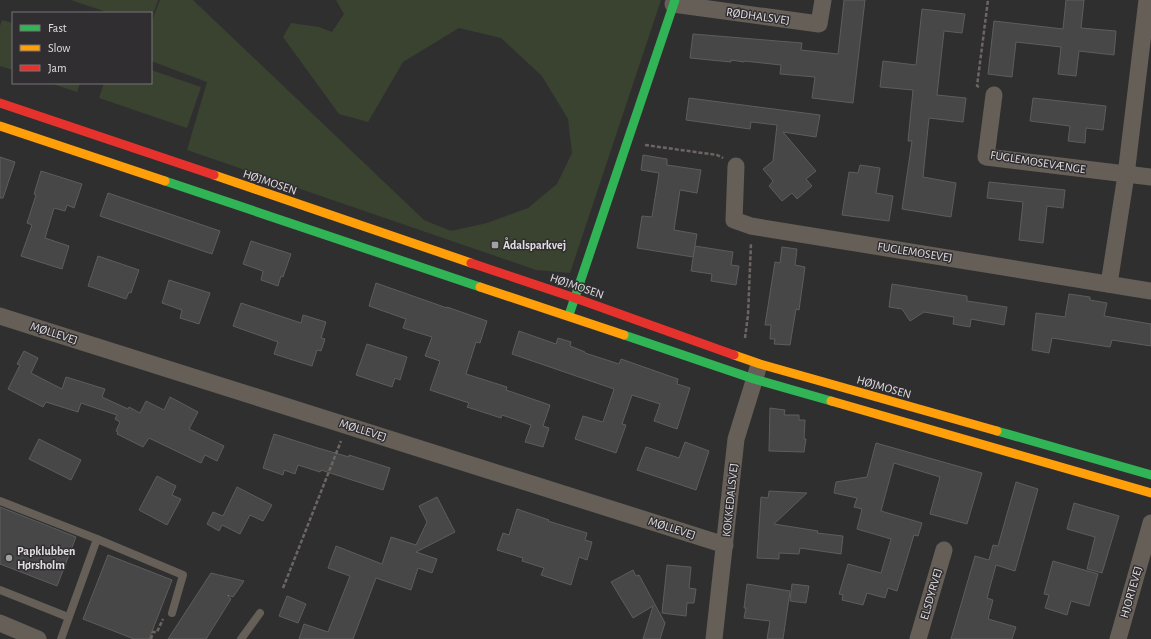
<svg xmlns="http://www.w3.org/2000/svg" width="1151" height="639" viewBox="0 0 1151 639" font-family="'Alegreya Sans',sans-serif">
<rect width="100%" height="100%" fill="#302f30"/>
<g fill="#394330">
<path d="M71,0h87l-7,21v-8h-42z"/>
<path d="M160,0h33l231,220 27,11 36,-8 41,-15 29,-24 15,-31 -4,-34 -26,-43 -41,-38 -42,-10 -56,34 -35,60 -29,-8 -56,-77 8,-14 28,4 13,5 12,-18 -8,-14h325l-91,273 -34,-3 -349,-120 20,-68 -56,-21v-38z"/>
<path d="M2,20l11,3v47l-13,-4v-40z"/>
<path d="M151,70l50,17 -14,41 -88,-30 5,-15h47z"/>
<path d="M50,83h30l-3,9z"/>
</g>
<g fill="#484747" stroke="#5e5d5d">
<path d="M844,0h21l-12,103 -41,-5 3,-21 -35,-3 1,-9 -37,-4v1l-13,-2v2l-41,-4 3,-24 109,9 -1,7 37,4z"/>
<path d="M1066,0h18l-3,28 35,3 -2,24 -35,-4 -3,25 -18,-2 3,-27 -45,-5 -4,35 -24,-3 6,-53 69,8z"/>
<path d="M922,9l43,5 -3,19 -18,-2 -7,64 29,3 -3,24 -34,-4 -6,59 33,6 -5,34 -49,-8 10,-68h-4l5,-51 -33,-3 3,-26 33,4z"/>
<path d="M689,98l131,17 -4,22 -33,-5 33,39 -10,8 6,7 -15,13 -5,-6 -10,8 -13,-15 4,-5 -10,-12 10,-8 4,-36 -26,-3 -1,7 -64,-9z"/>
<path d="M1033,98l73,8 -3,24 -17,-2 -1,15 -17,-2 2,-15 -40,-5z"/>
<path d="M643,155l24,4v6l34,5 -4,23 -17,-3 -6,40 23,4 -4,23 -56,-9 5,-32 10,1 7,-44 -18,-3z"/>
<path d="M0,157l15,5 -12,36h-3z"/>
<path d="M860,165l20,3 -4,25 17,3 -4,25 -47,-6 7,-43 9,1z"/>
<path d="M41,171l41,13 -8,24 -7,-3 -2,6 -11,-3 -9,30 24,8 -7,23 -41,-13 11,-31 -5,-2 9,-28 -2,-1z"/>
<path d="M989,182l76,8 -2,18 -16,-2 -4,37 -24,-3 4,-38 -36,-4z"/>
<path d="M108,193l112,38 -8,23 -112,-38z"/>
<path d="M251,241l40,13 -8,23 -2,-1 -3,10 -17,-6 2,-9 -20,-7z"/>
<path d="M695,246l38,6 -2,13 8,1 -3,19 -25,-4 1,-7 -21,-3z"/>
<path d="M782,247l15,2 -2,16 10,2 -6,43 -3,-1 -6,36 -16,-1 1,-5h-5l1,-14h-6l10,-63 5,1z"/>
<path d="M98,256l41,14 -8,23 -2,-1 -3,7 -38,-13z"/>
<path d="M169,280l41,13 -11,31 -19,-6 2,-8 -20,-7z"/>
<path d="M376,283l71,25v-1l40,14 -7,22 -4,-1 -10,32 41,13 -1,3 44,15 -7,21 6,2 -6,19 -18,-5 6,-17 -29,-10 -1,3 -34,-11 2,-4 -39,-13 10,-29 -15,-5 7,-19 -29,-9 3,-9 -37,-13z"/>
<path d="M892,284l75,12v5l40,6 -3,18 -33,-6 -1,8 -17,-3 1,-7 -30,-5 -14,9 -8,-12 -13,-2z"/>
<path d="M1069,294l21,3v3l17,3 -3,13 47,8v22l-39,-6 -2,7 -58,-9 -3,15 -17,-3 4,-37 29,4z"/>
<path d="M241,303l60,20 2,-8 23,7 -5,16 4,1 -4,12 -4,-1 -5,16 -38,-12 4,-12 -45,-16z"/>
<path d="M519,331l37,13 2,-6 13,4 -1,4 15,6v1l34,11 2,-5 57,20 -1,5 13,4 -13,41 -23,-8 6,-17 -28,-9 -10,29 4,1 -10,28 -41,-14 8,-23 20,6 11,-33 -102,-35z"/>
<path d="M367,344l40,13 -7,23 -5,-2 -3,9 -36,-12z"/>
<path d="M24,351l14,7 -7,15 31,16 4,-12 39,12 -3,8 26,12 1,-2 11,6 6,-12 18,9 6,-13 28,15 -9,17 35,17 -7,15 -12,-6 -4,8 -52,-25 -6,9 -26,-13 1,-2 -2,-1 4,-9 -5,-3 2,-4 -36,-12 -3,9 -32,-10 -3,5 -35,-18 12,-24 -3,-1z"/>
<path d="M770,408l15,2 -1,5h15v5h6l-1,19h2l-2,13 -35,-1z"/>
<path d="M274,434l44,14 31,9v-2l41,13 -7,22 -62,-20 -1,2 -22,-7 -3,9 -11,-4 -1,5 -20,-7z"/>
<path d="M39,439l42,21 -10,20 -42,-21z"/>
<path d="M685,442l24,9 -13,39 -59,-20 9,-23 33,11z"/>
<path d="M876,443l106,30 -15,51 -37,-10 10,-37 -46,-14 -13,48 41,12 -4,13 -4,-1 -17,56 -9,-3 -3,10 -18,-5 -4,12 -21,-5 1,-5 -4,-1 9,-30 33,9 10,-34 -34,-10 5,-20 -8,-2 3,-9 -23,-5 2,-11 31,-5z"/>
<path d="M157,476l19,10 -4,9 9,4 -14,26 -28,-15z"/>
<path d="M1016,482l22,7 -23,82 -19,-6 -9,33 6,2 -5,19 28,8 -4,12h-61l24,-83 14,4 4,-15 5,1z"/>
<path d="M237,487l35,18 -9,16 -13,-6 -10,19 -18,-9 -3,6 -12,-7 6,-12 10,4z"/>
<path d="M769,491l38,2 -33,31 44,7 -1,2 26,3 -2,18 -41,-6 -1,6 -20,-1v6l-22,-1 4,-61 7,1z"/>
<path d="M437,497l18,35 -39,20 21,7 -5,14 -14,-5 -7,22 -35,-12 -23,61h-54l5,-15 24,8 22,-56 -22,-8 8,-22 46,18 9,-27 25,8 11,-23 -8,-16z"/>
<path d="M1074,503l45,13 -17,57 -15,-4 8,-32 -28,-8z"/>
<path d="M0,507l76,30 -19,49 -57,-22z"/>
<path d="M517,509l32,11 -1,1 39,12 -2,7 7,2 -5,18 -8,-3 -8,28 -30,-10 3,-7 -22,-7 1,-3 -26,-8 6,-17 6,2z"/>
<path d="M108,555l64,25 -23,59h-15l-51,-20z"/>
<path d="M1053,561l45,13 -9,32 -18,-5 -4,14 -22,-7 4,-13 -5,-1z"/>
<path d="M667,565l24,2 -2,21 7,1 -2,14h-7l-1,13 -24,-3z"/>
<path d="M633,570l3,6 3,-1 26,48 -5,16h-17l10,-33 -20,12 -22,-36z"/>
<path d="M211,573l33,8 -11,16 -6,-2 4,4 -25,40h-38z"/>
<path d="M747,584l43,7 -7,48h-16l3,-18 -26,-3 2,-10h-2z"/>
<path d="M792,584l17,2 -3,17 -16,-2z"/>
<path d="M287,596l19,8 -8,19 -19,-7z"/>
</g>
<g fill="none" stroke-linecap="round" stroke-linejoin="round">
<g stroke="#6c6663" stroke-width="2.5" stroke-dasharray="4 2" stroke-linecap="butt">
<path d="M979,87l-2,-1 11,-86"/>
<path d="M645,145l72,10 6,3"/>
<path d="M745,338l3,-23 3,-72"/>
<path d="M283,588l58,-147"/>
<path d="M151,639l2,-7h4l6,-13"/>
</g>
<g stroke="#665f58" stroke-width="8">
<path d="M0,501l97,38 86,36 -11,38"/>
<path d="M0,590l68,27"/>
<path d="M61,639l36,-100"/>
<path d="M241,639l19,-26"/>
</g>
<g stroke="#665f58" stroke-width="17">
<path d="M673,4l146,20 4,-24"/>
<path d="M994,95l-8,62 165,20"/>
<path d="M736,166l-2,54 17,6 400,65"/>
<path d="M1109,284l17,-109 21,-175"/>
<path d="M0,316l725,229"/>
<path d="M0,623l38,16"/>
<path d="M714,639l22,-200 22,-71"/>
<path d="M918,639l26,-89"/>
<path d="M1118,639l33,-116"/>
</g>
<g stroke="#30b455" stroke-width="9">
<path d="M165,181l315,106"/>
<path d="M570,312l105,-312"/>
<path d="M624,335l130,44 77,22"/>
<path d="M997,431l154,44"/>
</g>
<g stroke="#ff9f0a" stroke-width="9">
<path d="M0,126l165,55"/>
<path d="M214,175l257,88"/>
<path d="M480,287l144,48"/>
<path d="M734,355l26,9 237,67"/>
<path d="M831,401l320,92"/>
</g>
<g stroke="#e5322d" stroke-width="9">
<path d="M0,103l214,72"/>
<path d="M471,263l104,35 159,57"/>
</g>
</g>
<g fill="#a2a1a2" stroke="#312e31" stroke-width="1.5">
<rect x="491" y="241" width="8" height="8" rx="2"/>
<circle cx="9" cy="558" r="4"/>
</g>
<g text-anchor="middle" dominant-baseline="central" stroke-width="3" stroke-linejoin="round" paint-order="stroke">
<g font-size="12" fill="#e0dee0" stroke="#312e31">
<text transform="translate(758 16) rotate(8)">RØDHALSVEJ</text>
<text transform="translate(1038 162) rotate(9)">FUGLEMOSEVÆNGE</text>
<text transform="translate(270 182) rotate(19)">HØJMOSEN</text>
<text transform="translate(915 252) rotate(9)">FUGLEMOSEVEJ</text>
<text transform="translate(577 286) rotate(19)">HØJMOSEN</text>
<text transform="translate(54 333) rotate(18)">MØLLEVEJ</text>
<text transform="translate(884 387) rotate(16)">HØJMOSEN</text>
<text transform="translate(363 430) rotate(18)">MØLLEVEJ</text>
<text transform="translate(730 500) rotate(-84)">KOKKEDALSVEJ</text>
<text transform="translate(672 528) rotate(18)">MØLLEVEJ</text>
<text transform="translate(1131 592) rotate(-74)">HJORTEVEJ</text>
<text transform="translate(931 594) rotate(-74)">ELSDYRVEJ</text>
</g>
<g font-size="12" font-weight="bold" fill="#e0dee0" stroke="#312e31" text-anchor="start">
<text x="503" y="245">Ådalsparkvej</text>
<text x="17" y="551">Papklubben<tspan x="17" dy="14">Hørsholm</tspan></text>
</g>
</g>
<rect x="12" y="12" width="140" height="72" fill="#312e31" stroke="#777477"/>
<rect x="20" y="25" width="20" height="6" fill="#30b455" stroke="#777477"/>
<text x="48" y="32" font-size="12" fill="#e0dee0">Fast</text>
<rect x="20" y="45" width="20" height="6" fill="#ff9f0a" stroke="#777477"/>
<text x="48" y="52" font-size="12" fill="#e0dee0">Slow</text>
<rect x="20" y="65" width="20" height="6" fill="#e5322d" stroke="#777477"/>
<text x="48" y="72" font-size="12" fill="#e0dee0">Jam</text>
</svg>
